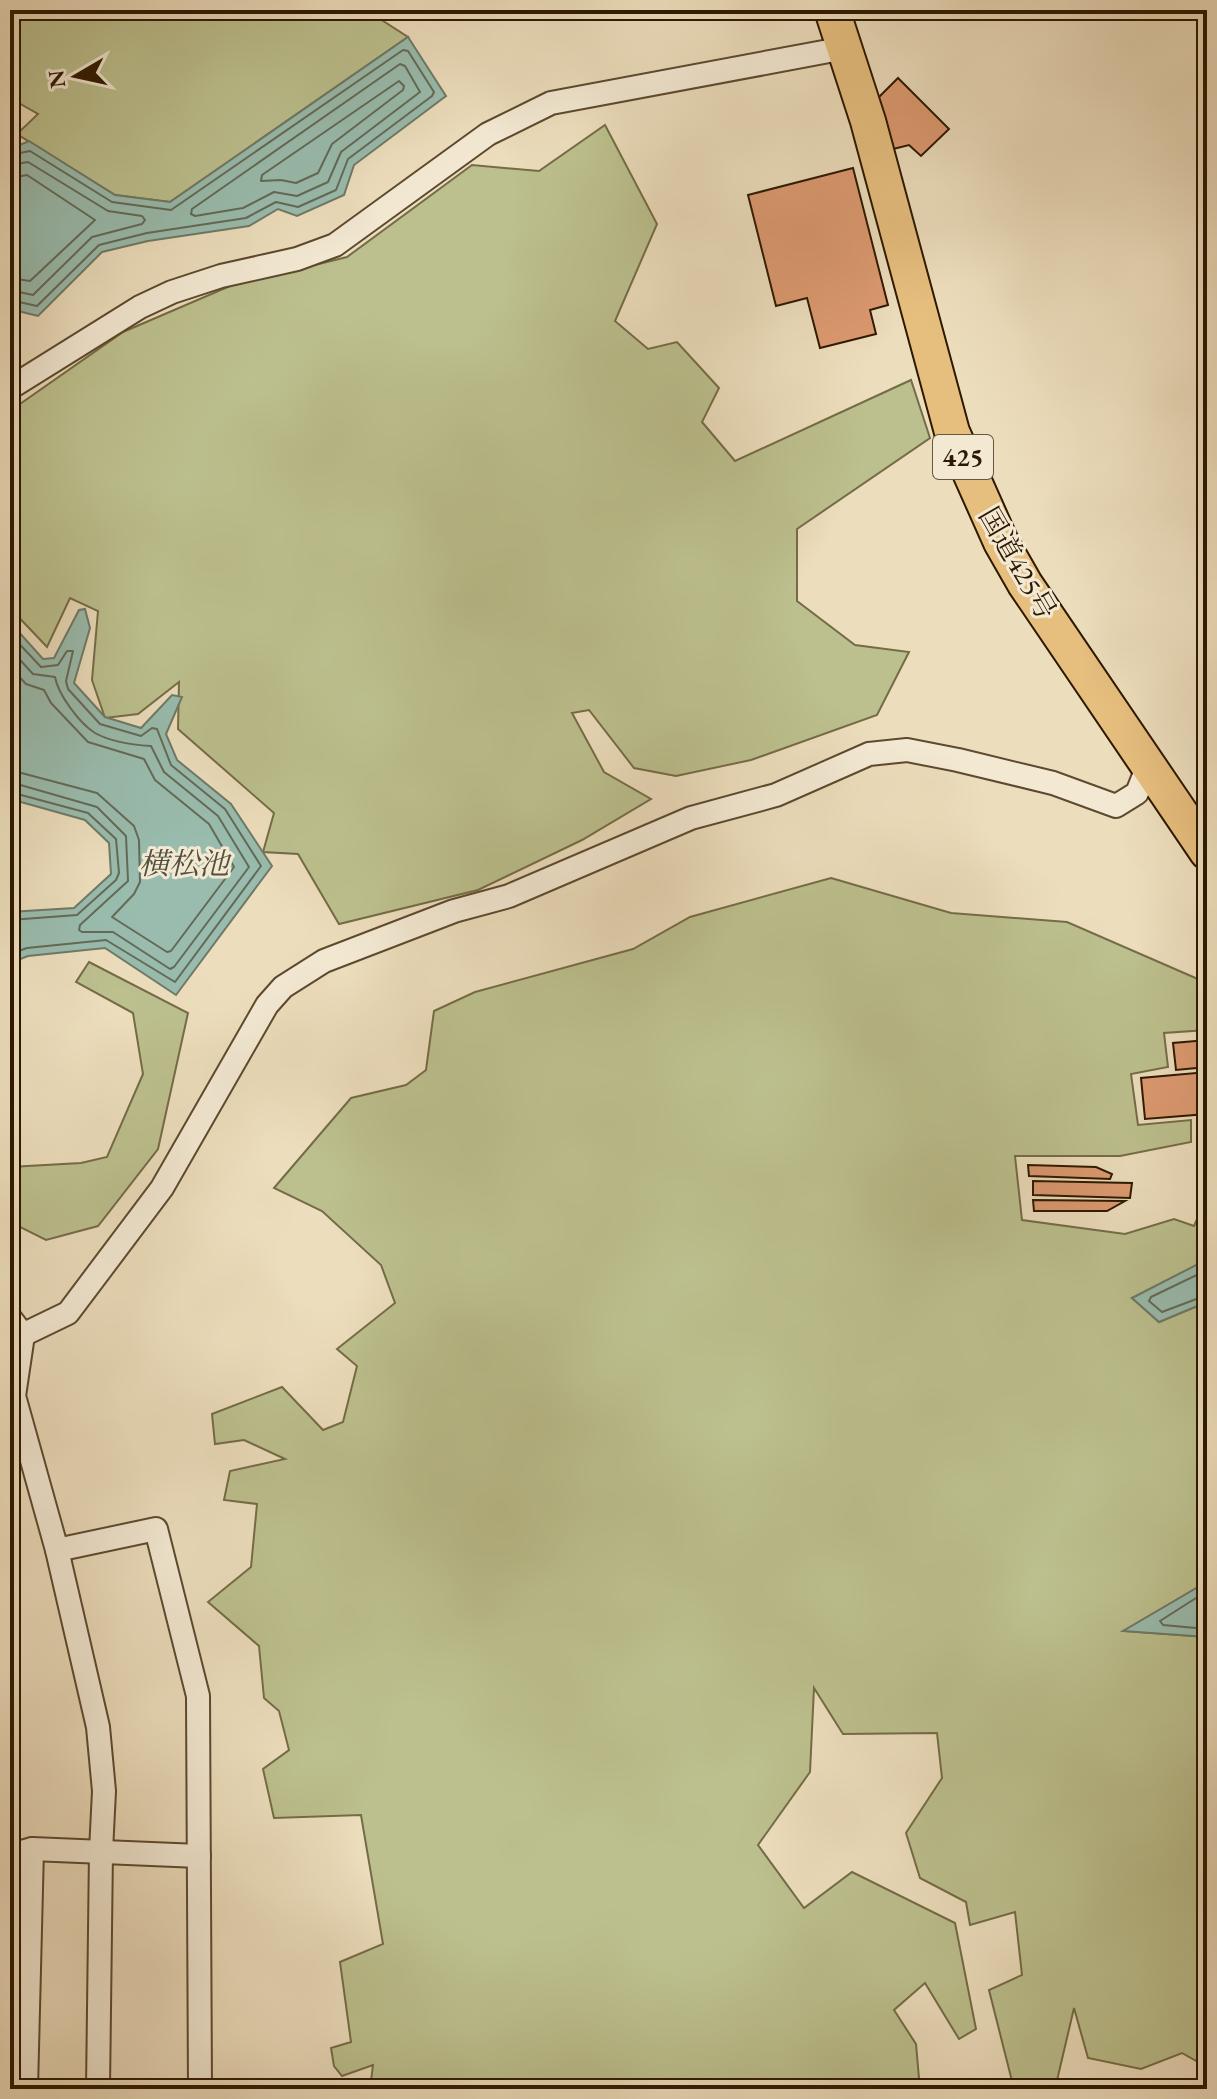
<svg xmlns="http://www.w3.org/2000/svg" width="1217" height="2099" viewBox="0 0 1217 2099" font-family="'EB Garamond','Noto Serif JP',serif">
<rect width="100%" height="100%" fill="#ecddbc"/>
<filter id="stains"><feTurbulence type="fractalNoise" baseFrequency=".0025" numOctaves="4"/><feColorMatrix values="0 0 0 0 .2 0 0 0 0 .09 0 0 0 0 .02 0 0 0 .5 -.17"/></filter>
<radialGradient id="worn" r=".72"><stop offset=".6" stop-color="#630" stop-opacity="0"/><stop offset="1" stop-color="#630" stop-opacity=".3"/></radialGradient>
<g fill="#bcc08e" stroke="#746c47" stroke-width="2">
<path d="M10,10h356l42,27 -238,165 -55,-7 -98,-61 21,-20 -28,-16z"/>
<path d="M605,125l52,99 -42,97 33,28 29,-7 42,46 -17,34 33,39 176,-81 19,58 -133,91v72l58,44 54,7 -32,63 -126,45 -75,16 -42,-8 -45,-58 -17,3 32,59 47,27 -69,41 -104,50 -139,34 -41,-70 -35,-2 11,-39 -96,-84 1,-47 -41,32 -33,4 -13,-38 6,-69 -28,-13 -23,49 -37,-39v-197l113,-79 107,-46 117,-29 125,-92 67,6z"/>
<path d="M831,878l120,35 116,9 140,61v47l-43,3 4,34 -37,7 7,51 53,-5v22l-71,14h-105l7,64 103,14 49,-15 20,7 13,-29v63l-75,38 27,24 48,-20 -2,281 -81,48 83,6v430l-25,-14 -41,16 -53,-11 -14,-50 -19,81h-41l-25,-99 33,-15 -7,-63 -45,13 -4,-23 -46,-24 -14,-45 36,-55 -5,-45 -94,1 -29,-46 -4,84 -52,73 46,63 48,-36 103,51 21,106 -17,10 -34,-56 -31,27 22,34 3,34 11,11h-560l3,-24 -31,11 -8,-10 -3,-18 20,-6 -11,-80 43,-18 -22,-129 -87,3 -11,-49 26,-19 -10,-39 -15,-13 -5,-52 -51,-44 43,-35 6,-63 -33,-4 6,-29 55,-12 -41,-19 -29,4 -3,-30 70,-27 41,43 20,-8 14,-56 -20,-17 58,-46 -14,-38 -59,-54 -48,-23 77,-90 55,-13 20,-15 8,-59 41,-19 158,-43 57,-32z"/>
<path d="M89,962l99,51 -30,136 -60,77 -52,14 -36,-18v-55l71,-4 26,-6 36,-83 -10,-61 -57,-31z"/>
</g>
<g fill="#99bcae" stroke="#6e7a68" stroke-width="2">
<path d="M408,37l38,59 -92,69 -10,30 -47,21 -19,-7 -29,17 -101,15 -46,11 -64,64 -24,-6 -4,-5v-156l19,-8 86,54 55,7z"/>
<path d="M85,609l5,19 -16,55 31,34 36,11 31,-33 10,2 -16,37 11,26 54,44 41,62 -96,129 -71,-47 -77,8 -18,7v-51l64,-4 37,-34 -2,-31 -24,-23 -75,-21v-177l33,37 11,-1 25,-48z"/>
<path d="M1204,1261l3,5v36l-48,20 -27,-24z"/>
<path d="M1207,1565v72l-84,-6 82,-48z"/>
</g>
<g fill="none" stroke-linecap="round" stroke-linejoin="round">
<g stroke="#636a57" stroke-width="2">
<path d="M400,64l5,2 15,26 -79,60 -13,30 -31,14 -23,-4 -31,16 -48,8 -4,-2 1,-5z"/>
<path d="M399,81l5,5 -1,4 -71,54 -14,29 -22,10 -15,-3 -20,1 1,-6z"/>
<path d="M10,155l20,-4 82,51 59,8 232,-160 5,1 26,41 -2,4 -84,63 -12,31 -38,17 -22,-5 -30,16 -99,15 -48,12 -62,61 -27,-6"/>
<path d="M10,165l18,-3 80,49 34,5 3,4 -3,4 -50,13 -59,58 -23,-5"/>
<path d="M10,178l17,-3 68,45 -65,61 -20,-3"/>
<path d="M10,634l31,33 17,-2 9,-14h6l-7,30 2,8 32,35 41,12 11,-8 5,1 14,36 54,44 36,57 -86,116 -69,-42 -79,8 -17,6"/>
<path d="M10,649l23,25 22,3c3,17 24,46 40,56 16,9 40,12 56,13l13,26 54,44 31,51 -75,100 -4,2 -57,-37h-31l-3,-2 1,-5 48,-44 -2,-45 -29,-29 -87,-25"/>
<path d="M10,667l16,17 18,6 7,13 37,39 56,17 11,21 54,44 25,43 -63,84 -4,1 -55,-35 22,-23 6,-12 -1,-42 -5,-14 -37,-33 -87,-23"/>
<path d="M10,792l78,21 28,26 3,34 -3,7 -39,35 -67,5"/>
<path d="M1207,1270l-56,27 -2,4 13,11 45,-17"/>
<path d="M1207,1591l-47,30 3,4 44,4"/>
</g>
</g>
<g fill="#dc9970" stroke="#2d1800" stroke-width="2">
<path d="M898,78l51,51 -28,27 -12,-11 -24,6 -13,-47z"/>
<path d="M853,168l35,137 -18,5 6,24 -56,14 -13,-50 -31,8 -28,-111z"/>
<path d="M1207,1040v27l-31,3 -3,-27z"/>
<path d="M1207,1072v42l-62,5 -4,-41z"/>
<path d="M1028,1165l68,2 16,7 -2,5 -81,-3z"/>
<path d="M1033,1181l99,2 -2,15 -97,-3z"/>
<path d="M1033,1200l92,1 -18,10h-73z"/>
</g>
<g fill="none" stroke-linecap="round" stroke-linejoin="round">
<g stroke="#5d492f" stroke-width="26">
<g id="minor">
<path d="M10,388l130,-81 32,-15 49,-16 76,-17 38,-14 153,-111 63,-31 294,-55"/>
<path d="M10,1318l13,17 -9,61 43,154 41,177 6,64 -3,60 -3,238"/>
<path d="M10,1341l58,-28 94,-125 105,-183 16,-18 41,-26 130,-50 55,-15 182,-78 85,-23 93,-41 38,-4 51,10 95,23 63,23 21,-13 12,-30"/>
<path d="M57,1550l99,-21 42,167 2,393"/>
<path d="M10,1855l22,-6 167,7"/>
<path d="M26,2089l6,-240"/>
</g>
</g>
<g stroke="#2d1800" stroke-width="38">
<path id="highway" d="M832,10l36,111 84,311 49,110 24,42 182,268"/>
</g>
<use href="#minor" stroke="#f3e9d3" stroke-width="22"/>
<use href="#highway" stroke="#e6be7e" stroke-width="34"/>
</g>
<g text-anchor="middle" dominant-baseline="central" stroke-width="6" stroke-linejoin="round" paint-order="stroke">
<rect fill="#f3e9d3" stroke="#68573f" stroke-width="2" x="933" y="435" width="60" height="44" rx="6"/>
<g font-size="26" font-weight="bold" fill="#2d1800">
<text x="963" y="457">425</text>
</g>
<g font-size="28" fill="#2d1800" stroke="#f3e9d3">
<text transform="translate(1018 563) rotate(60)">国道425号</text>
</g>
<g font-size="30" font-style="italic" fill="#53513d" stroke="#f3e9d3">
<text x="184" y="863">横松池</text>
</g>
</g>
<rect width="1217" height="2099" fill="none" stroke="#ecddbc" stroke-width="40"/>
<rect x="12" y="12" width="1193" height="2075" fill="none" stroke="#2d1800" stroke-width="4"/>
<rect x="20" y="20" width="1177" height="2059" fill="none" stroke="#2d1800" stroke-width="2"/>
<g transform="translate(76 76) rotate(261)" stroke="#f3e9d3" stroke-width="6" paint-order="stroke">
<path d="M0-6L14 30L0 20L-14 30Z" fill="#2d1800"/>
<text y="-12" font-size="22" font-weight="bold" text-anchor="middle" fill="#2d1800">N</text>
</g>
<rect width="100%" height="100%" filter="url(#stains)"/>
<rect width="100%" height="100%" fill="url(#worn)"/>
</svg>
